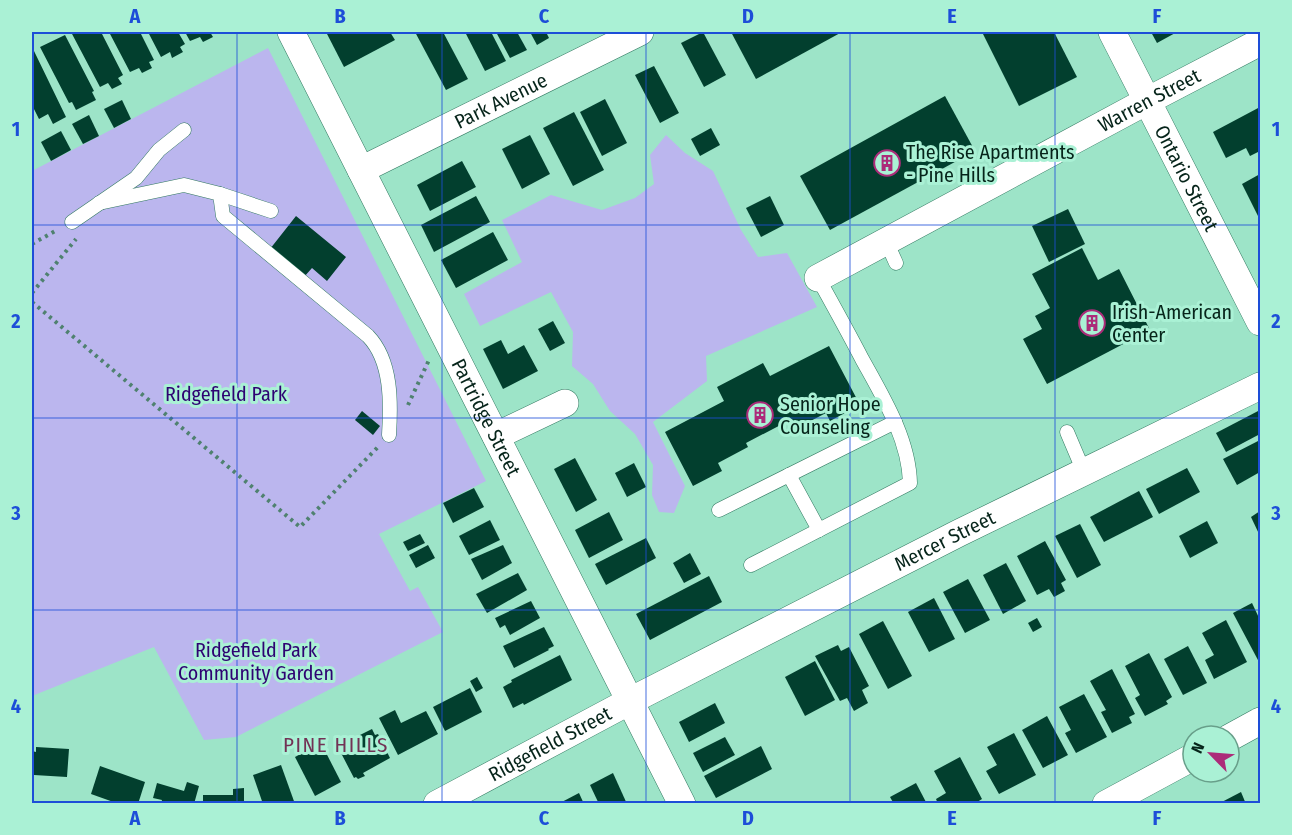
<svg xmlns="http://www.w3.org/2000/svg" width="1292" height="835" viewBox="0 0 1292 835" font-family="'Fira Sans Condensed',sans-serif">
<rect width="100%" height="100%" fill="#9de4c8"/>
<g fill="#bbb6ee">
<path d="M268,48l218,433 -107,53 31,57 8,-4 25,45 -207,105 -32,3 -50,-93 -122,49v-525z"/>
<path d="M666,135l19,18 28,18 28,59 17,27 29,-4 30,54 -111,49 1,25 -54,41 32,64 -11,27 -15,-1 -7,-17 1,-30 -18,-31 -25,-23 -17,-27 -21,-18 1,-34 -22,-40 -71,34 -16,-32 58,-32 -20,-42 49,-25 51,15 33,-12 19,-14 -4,-29z"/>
</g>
<g fill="#023f2e">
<path d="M71,32h30l22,43 -5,3 4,6 -10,5 -4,-6 -8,4z"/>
<path d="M109,32h31l14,28 -5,2 3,6 -10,5 -3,-5 -9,4z"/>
<path d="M148,32h30l7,12 -5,3 3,5 -11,6 -2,-6 -9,5z"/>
<path d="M185,32h25l3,5 -10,5 -3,-5 -10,4z"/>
<path d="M326,32h64l5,8 -51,27z"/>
<path d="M415,32h28l25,47 -22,11z"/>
<path d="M465,32h26l15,29 -21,10z"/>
<path d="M496,32h21l10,18 -17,8z"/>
<path d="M530,32h16l3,6 -12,7z"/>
<path d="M703,32l23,43 -22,12 -23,-44z"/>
<path d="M731,32h111l-86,47z"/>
<path d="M982,32h72l23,45 -58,29z"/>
<path d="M1151,32h26l-20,11z"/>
<path d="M65,35l29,56 -2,1 4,8 -20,10 -4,-8 -3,1 -29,-56z"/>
<path d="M34,51l32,66 -13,7 -5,-10 -9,5 -7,-14v-53z"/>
<path d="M654,66l25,47 -19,10 -25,-48z"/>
<path d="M945,96l30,55 -145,79 -30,-54z"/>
<path d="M605,99l22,44 -25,13 -22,-44z"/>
<path d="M122,100l9,19 -17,9 -10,-19z"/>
<path d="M1260,107v44l-10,5 -4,-8 -20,10 -13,-26z"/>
<path d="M574,112l30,58 -31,16 -30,-58z"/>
<path d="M89,115l10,21 -16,8 -11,-20z"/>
<path d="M711,128l9,17 -20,11 -9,-17z"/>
<path d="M61,131l10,19 -20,11 -10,-19z"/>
<path d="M530,135l20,39 -28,15 -20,-40z"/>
<path d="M462,161l14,26 -46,24 -13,-26z"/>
<path d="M1260,174v46l-18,-36z"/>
<path d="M476,196l14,26 -56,30 -13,-27z"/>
<path d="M770,196l14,29 -23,12 -15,-29z"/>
<path d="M1068,209l17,35 -36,18 -17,-36z"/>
<path d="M296,216l50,41 -19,24 -15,-13 -8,9 -34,-28z"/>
<path d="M493,232l15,28 -52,28 -15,-28z"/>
<path d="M1082,248l16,32 21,-11 31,61 -103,54 -24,-45 19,-10 -7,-13 15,-8 -18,-34z"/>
<path d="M553,321l12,22 -15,8 -12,-22z"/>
<path d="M501,340l7,14 16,-9 14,26 -35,18 -20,-40z"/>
<path d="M829,346l31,59 -30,16 -4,-8 -29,15 -5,-9 -46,24 2,4 -30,16 4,8 -29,15 -28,-54 59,-31 -7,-14 46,-24 7,13z"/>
<path d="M1260,410v24l-34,18 -10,-19z"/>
<path d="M362,411l18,15 -7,9 -18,-15z"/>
<path d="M1260,440v32l-23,13 -14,-26z"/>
<path d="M575,458l22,42 -21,12 -22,-43z"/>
<path d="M634,463l12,24 -19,10 -12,-24z"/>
<path d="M1187,468l13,24 -41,22 -13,-25z"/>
<path d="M474,488l10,19 -31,16 -10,-20z"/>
<path d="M1139,491l14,26 -49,25 -14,-25z"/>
<path d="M1260,511v25l-9,-19z"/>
<path d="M609,512l14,28 -34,18 -14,-28z"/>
<path d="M490,520l10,20 -31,15 -10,-19z"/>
<path d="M1207,521l11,22 -28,15 -11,-22z"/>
<path d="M1080,524l21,41 -24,13 -22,-42z"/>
<path d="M420,534l5,9 -17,8 -5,-9z"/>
<path d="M646,538l10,20 -50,27 -11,-21z"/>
<path d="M1045,541l21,39 -5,3 4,8 -11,6 -5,-8 -12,6 -20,-39z"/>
<path d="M428,545l7,13 -19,10 -7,-13z"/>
<path d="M503,545l9,18 -30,17 -11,-21z"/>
<path d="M690,553l11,21 -17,9 -11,-20z"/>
<path d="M1006,563l20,38 -23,13 -20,-39z"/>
<path d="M518,573l9,17 -40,23 -11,-19z"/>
<path d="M709,576l13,26 -72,38 -14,-26z"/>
<path d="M968,579l22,41 -25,13 -22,-41z"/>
<path d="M934,598l21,41 -26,13 -21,-40z"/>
<path d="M531,601l9,17 -30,17 -5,-10 -5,3 -5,-10z"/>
<path d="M1252,603l8,17v41l-1,1 -26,-49z"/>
<path d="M1037,618l5,9 -9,5 -5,-9z"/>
<path d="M1226,620l21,42 -33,17 -9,-19 9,-5 -12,-22z"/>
<path d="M883,621l29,55 -24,13 -29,-55z"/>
<path d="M544,627l10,19 -6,3 1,1 -35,18 -11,-22z"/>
<path d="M838,645l3,6 8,-4 20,39 -7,4 6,13 -14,8 -7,-13 -7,3 -25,-45z"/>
<path d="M1188,646l19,37 -24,12 -19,-36z"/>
<path d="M1149,653l23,44 -6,4 2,3 -23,12 -10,-18 5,-3 -15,-29z"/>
<path d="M560,655l12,25 -48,25 -1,-2 -10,5 -10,-21 9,-5 -1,-2z"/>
<path d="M815,661l20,39 -30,16 -20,-39z"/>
<path d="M1112,669l23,45 -6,3 3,6 -20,10 -11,-21 5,-2 -16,-29z"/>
<path d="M477,677l6,11 -7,4 -6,-11z"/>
<path d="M470,688l12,24 -37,19 -12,-24z"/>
<path d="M1084,694l23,43 -31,16 -11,-20 6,-3 -12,-23z"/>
<path d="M715,703l10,20 -36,19 -10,-20z"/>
<path d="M395,710l6,13 25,-12 12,23 -40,21 -19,-37z"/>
<path d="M1047,716l21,39 -25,13 -21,-38z"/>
<path d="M372,729l3,6 3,-1 12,24 -27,15 2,3 -7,3 -2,-2 -2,1 -13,-25 2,-1 -3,-7z"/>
<path d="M1014,733l22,42 -37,19 -13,-23 11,-6 -10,-18z"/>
<path d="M725,737l10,18 -32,17 -10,-19z"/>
<path d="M321,743l20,39 -26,14 -20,-39z"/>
<path d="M761,746l11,23 -56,29 -12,-22z"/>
<path d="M36,747l33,2 -2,28 -33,-2v-4h-2v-20l4,1z"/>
<path d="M960,757l22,42 -8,5h-36l-2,-5 10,-6 -12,-22z"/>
<path d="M281,765l14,39h-32l-10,-29z"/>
<path d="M100,766l45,16 -7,22h-19l-28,-10z"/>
<path d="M613,773l14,31h-28l-9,-19z"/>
<path d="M187,782l12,4 -5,18h-33l1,-4 -9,-2 4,-15 27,8z"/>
<path d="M916,783l11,21h-33l-4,-7z"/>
<path d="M244,788v16h-41v-9h30v-6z"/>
<path d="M1241,792l5,12h-28z"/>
<path d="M579,793l5,11h-26z"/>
</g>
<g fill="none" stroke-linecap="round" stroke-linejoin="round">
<g stroke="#327961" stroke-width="15">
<g id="lane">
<path d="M220,194l51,17"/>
<path d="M99,203l85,-18 36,9 3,22 145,120c24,25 23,67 21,99"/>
<path d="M72,222l64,-44 23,-28 25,-20"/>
<path d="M886,241l10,22"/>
<path d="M1067,432l17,40"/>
<path d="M789,475l30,55"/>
<path d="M719,510l176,-88"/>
<path d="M751,565l159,-82c-1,-44 -27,-86 -48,-124 -14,-27 -29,-54 -44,-81"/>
</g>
</g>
<g stroke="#327961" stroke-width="28">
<g id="street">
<path id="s1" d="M291,32l391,772"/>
<path id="s2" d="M1112,32l148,290"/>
<path id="s3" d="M361,170l279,-138"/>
<path id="s4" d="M818,278l329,-177 113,-59"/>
<path d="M496,436l69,-33"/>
<path d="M1229,738l31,-17"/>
<path id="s5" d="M437,804l193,-103 329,-168 301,-147"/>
<path d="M1106,804l87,-47"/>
</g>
</g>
<g stroke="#4f816f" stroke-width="4" stroke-dasharray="3 4.5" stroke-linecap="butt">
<path d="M32,244l25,-14"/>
<path d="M32,293l44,-54"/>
<path d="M32,302l268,225 78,-80"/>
<path d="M408,405l21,-45"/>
</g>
<use href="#lane" stroke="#fff" stroke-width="14"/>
<use href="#street" stroke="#fff" stroke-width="27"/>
</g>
<path fill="none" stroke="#1d4ed8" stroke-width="1.5" stroke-opacity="0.55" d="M237,32v772M442,32v772M646,32v772M850,32v772M1055,32v772M32,225h1228M32,418h1228M32,610h1228"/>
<defs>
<g id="building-ring" transform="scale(1.35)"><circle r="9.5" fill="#aaf1d5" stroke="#ac2b79" stroke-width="1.5"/><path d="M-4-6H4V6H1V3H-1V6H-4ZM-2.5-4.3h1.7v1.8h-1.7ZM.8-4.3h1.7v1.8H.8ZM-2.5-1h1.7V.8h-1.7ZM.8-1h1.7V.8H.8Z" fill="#ac2b79"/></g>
</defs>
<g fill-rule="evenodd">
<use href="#building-ring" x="887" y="163"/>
<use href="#building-ring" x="1092" y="323"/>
<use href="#building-ring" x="760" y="415"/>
</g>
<g text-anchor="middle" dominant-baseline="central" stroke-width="6" stroke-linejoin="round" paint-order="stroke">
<g font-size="20" fill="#06241a" stroke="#aaf1d5">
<text stroke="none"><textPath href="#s4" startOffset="376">Warren Street</textPath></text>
<text stroke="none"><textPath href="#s3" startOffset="156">Park Avenue</textPath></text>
<text stroke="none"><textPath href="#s2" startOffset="164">Ontario Street</textPath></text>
<text stroke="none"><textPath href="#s1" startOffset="432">Partridge Street</textPath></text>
<text stroke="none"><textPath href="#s5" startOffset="572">Mercer Street</textPath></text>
<text stroke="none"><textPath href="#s5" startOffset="128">Ridgefield Street</textPath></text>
</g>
<g font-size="20" fill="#06241a" stroke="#aaf1d5" text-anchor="start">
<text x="906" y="152">The Rise Apartments<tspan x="906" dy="23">- Pine Hills</tspan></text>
<text x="1112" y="312">Irish-American<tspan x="1112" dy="23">Center</tspan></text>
<text x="780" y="404">Senior Hope<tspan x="780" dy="23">Counseling</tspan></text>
</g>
<g font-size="20" fill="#2e0272" stroke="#aaf1d5">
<text x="226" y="394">Ridgefield Park</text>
<text x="256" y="650">Ridgefield Park<tspan x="256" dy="23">Community Garden</tspan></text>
</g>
<g font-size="21" letter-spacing="1.5" fill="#723255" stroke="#aaf1d5">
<text x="336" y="745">PINE HILLS</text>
</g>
</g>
<rect width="1292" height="835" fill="none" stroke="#aaf1d5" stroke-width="66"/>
<g transform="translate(1211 754) rotate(295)"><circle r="28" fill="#aaf1d5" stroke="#689f8a" stroke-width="1.5"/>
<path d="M0-4.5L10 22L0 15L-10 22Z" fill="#ac2b79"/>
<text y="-9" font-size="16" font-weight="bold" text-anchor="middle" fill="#06241a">N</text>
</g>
<rect x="33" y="33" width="1226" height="769" fill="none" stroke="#1d4ed8" stroke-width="2"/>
<g font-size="20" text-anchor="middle" font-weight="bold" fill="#1d4ed8">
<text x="135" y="23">A</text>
<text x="340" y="23">B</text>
<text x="544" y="23">C</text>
<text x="748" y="23">D</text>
<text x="952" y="23">E</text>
<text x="1157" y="23">F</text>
<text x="16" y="136">1</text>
<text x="1276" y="136">1</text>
<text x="16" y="328">2</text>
<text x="1276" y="328">2</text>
<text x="16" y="520">3</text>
<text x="1276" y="520">3</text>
<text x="16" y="713">4</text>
<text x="1276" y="713">4</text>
<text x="135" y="825">A</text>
<text x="340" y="825">B</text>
<text x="544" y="825">C</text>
<text x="748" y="825">D</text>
<text x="952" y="825">E</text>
<text x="1157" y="825">F</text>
</g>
</svg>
